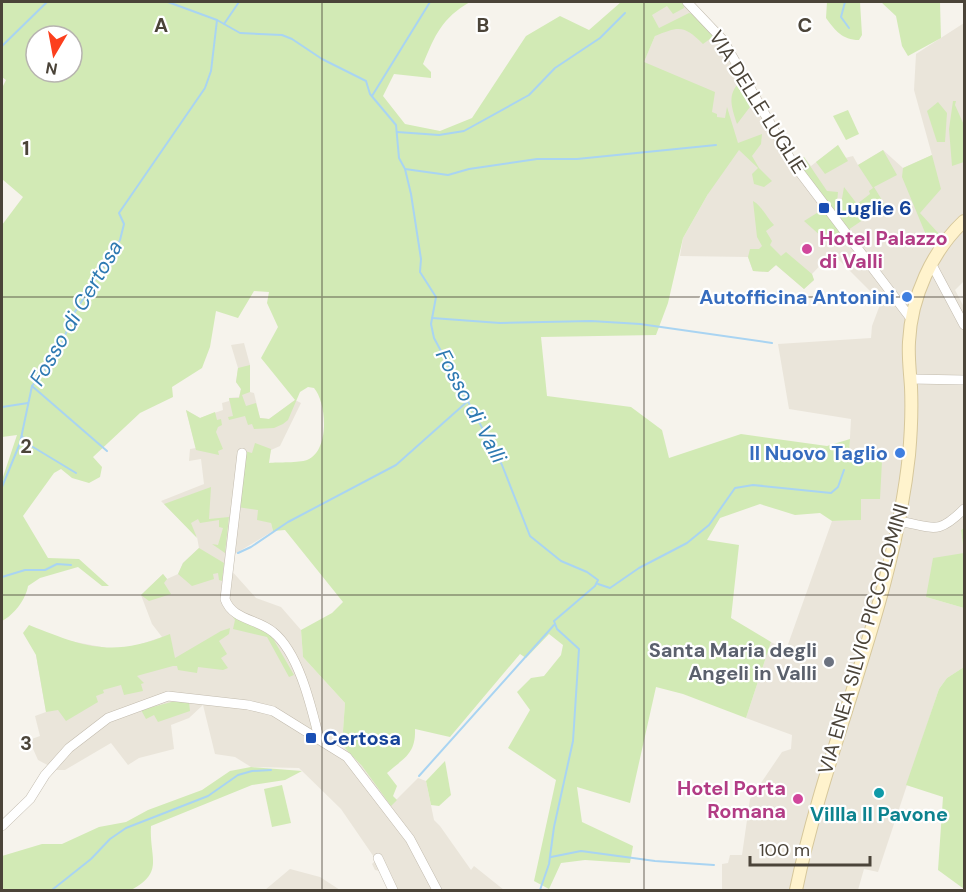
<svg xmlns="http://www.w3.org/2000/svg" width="966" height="892" viewBox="0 0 966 892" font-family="'DM Sans',sans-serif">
<rect width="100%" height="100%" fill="#f6f3ec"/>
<g fill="#eae5da">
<path d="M621,2h71l37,39 69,122 6,-6 7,9 27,-21 7,13 8,-2 5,9 25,-15 20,18 29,-13 -18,-65 2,-36 48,-31v258l-9,9 9,17v221l-3,2 3,23 -38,44 38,11v59l-17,11 -8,11 -61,183 -14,-3 -6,21h-136v-26l6,-1 2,-8h12l8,-56 32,-47 9,-3 1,-14 -46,-17 25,-76 15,8 46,-129 28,-1 1,-21h18l-30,-44 2,-36 -62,-10 -11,-65 93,-6 1,-12 9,-24 -49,-49 -20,21 2,6 -10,9 -28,-24 -8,7 -15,-1 -5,-14 -68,-1 3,-18 25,-44 -72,-114 19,-44z"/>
<path d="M244,343l6,22v27l4,1 6,25 9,1 26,-19 6,3 -21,43 -9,4 -13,60 13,13 2,8 -40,24 -3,14 26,29 25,9 20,23 2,27 42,46 -3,42 20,21 29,39 27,-27 8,3 8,39 6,6 31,44 3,-4 30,24h-114l-10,-19 -5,-1 -3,-6 4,-4 -35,-51 -42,-41 -48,-1 -16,-10 -20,-3 -12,-49 -14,13 -18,7 3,24 -35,9 -11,7 -17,-22 -46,27h-8l-19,-10 -4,-9 -5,-11 11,-4 -5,-20 11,-4 -10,-57 34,-14 42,8 17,-1 33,-11 -10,-13 -11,-29 22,-21 4,5 11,-5 5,-11 16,-15 -2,-11 -36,-36 43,-17 -3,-25 -12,2 1,-12 6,-1 -10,-38 14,8 23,-8 -1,-7 7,-2v-3l10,-1 2,-8 -5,-7 2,-14 -7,-23z"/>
<path d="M290,869l30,8 20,13h-75z"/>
</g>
<g fill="#d2eab5" fill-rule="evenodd">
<path d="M2,2h468c-28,16 -35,33 -47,62l8,8v6l-37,-4 -11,22 22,28 35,7 32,-13 54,-82 34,-20 29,14 32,-28h62l1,6 -11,6 -6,-8 -15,9 7,13 30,-15 7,2 18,21 -11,8c-19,-19 -24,-18 -48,-8l-11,26 71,30 -3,20 5,2v3l8,1 2,-11 11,36 24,-9 -1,10 -9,12 7,12 13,13 -8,6 -10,-3 -2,-10 6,-6 -19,-18 -31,44 -25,44 -15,65 -12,32 -115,2 6,59 84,11 31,23 7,28 72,-24 86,12 23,-7 -1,16 33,6 -2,38h-19v21l-29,1 -12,-8 -25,2 -35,-11 -40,14 -13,22 32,5 -8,73 40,24 -25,76 -63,-24 -27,-7 -26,116 -53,-16 5,35 51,24 -3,17 -45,-3 -24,3 -12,26 -15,-8 22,-101 -48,-32 22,-38 -13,-18 14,-14 13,-2 17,-21 2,-10 -14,-11 -23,24 -6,-4 -70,83 -35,-8c1,25 -11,29 -28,44l10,13 -4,10 4,4 -6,6 -29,-40 -20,-21 3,-42 -42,-46 -2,-27 31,-17 11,-11 -58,-72 -12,1 -2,-8 -14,-3 1,-10 -21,-3 8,-56 7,2 3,-10 16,6 -2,14c9,-1 30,0 38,-3 23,-9 20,-57 7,-72l-6,-1 -8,5 -12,28 -5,4 -9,4 -20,1 -2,-5 -4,1 -3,-9 -16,4 -1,-3 5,-1 -4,-18h10l2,-9 -5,-7 2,-14 12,-3v27l-8,3 4,11 10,-3 4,15 9,1 26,-19 -34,-42 17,-31 -11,-24 2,-11 -15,-1 -16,27 -22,-7 -6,36 -8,21 -30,19 1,10 -33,16 -47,44 9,10 -2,10 -11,6 -17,-5 -11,-9 -7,4 -31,43 25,42 31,1 30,27h-7l-24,-19 -38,11 -12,8c-2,13 -14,29 -26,35v-141l15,-45 -15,2v-212l21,-28 -21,-18v-91l4,-8 -4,-3zM36,36h36v36h-36z"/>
<path d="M827,2h33l2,33 -3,5c-17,0 -24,-10 -33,-22z"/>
<path d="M881,2h59l1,36 -33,18 -6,-10 -6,-30z"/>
<path d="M741,81l12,22 -16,21c-5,-16 -11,-30 4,-43z"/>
<path d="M953,101h3l-1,4 9,20v37l-12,4 -3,-37z"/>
<path d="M938,102l9,11 -2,29h-8l-10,-31z"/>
<path d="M848,110l11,24 -13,6 -13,-24z"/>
<path d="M838,145l10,16 -23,13 -9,-12z"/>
<path d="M883,150l14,25 -23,12 11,18 -37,25 -9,-14 5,-29 13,17 13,-10 -1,-3 4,-3 -15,-23z"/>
<path d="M932,155l9,34 -21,24 19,21 -8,13 -29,-70 1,-9z"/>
<path d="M804,157l23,34 11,1 -2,21 -38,-50z"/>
<path d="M753,201c9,5 14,17 21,24l-8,6 6,10 -2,4 11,11 5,-4 26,22 2,6 -10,9 -28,-24 -8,7 -15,-1 -5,-14 2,-8h9l3,-3 -5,-9z"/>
<path d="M825,208l19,25 -13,12 -27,-24z"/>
<path d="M186,410l14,8 15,-6 2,8 4,-1 1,6 -4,2 -2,5 7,17 -5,2 1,4 -23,-5z"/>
<path d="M211,487l-2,32 20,-2 -4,36 -13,-9 6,1 5,-17 -4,-1v-7l-19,3 -2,-4 -7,4 6,15 -33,-34z"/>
<path d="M964,528v80l-38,-11 7,-39 31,-5 -3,-23z"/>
<path d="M199,548l25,15 -2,18 -3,-1 -1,-7 -5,1 1,5 -22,7 -14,-12 5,-11z"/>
<path d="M163,574l4,5 -3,4 7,11 -22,7 -8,-6z"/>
<path d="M228,610l43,25 23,40 -5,2 -22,-40 -34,-8 2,-9z"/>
<path d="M29,625c55,22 83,33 141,9l5,24 46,-27 9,-3 -1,6 -10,7 8,13 -6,4 7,10 -5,2 -25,-3 -1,6 -19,-3 -1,-4h-4l-33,9 -3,1 7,7 -3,1 2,7 -19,4 -3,-10 -18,5 1,3 -8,3 2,6 -32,19 -8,-11 -12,2 -10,-57 -13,-22z"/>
<path d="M964,667v222l-26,-19 5,-73 -37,-12 33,-96 8,-11z"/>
<path d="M179,700l10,2 1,9 -32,11 -4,-7 -8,4 -5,-9z"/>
<path d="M445,761l6,34 -12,11 -8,-1 -5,-24z"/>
<path d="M251,767l51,4 -17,9 -33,5 -101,41c-2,32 14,46 -20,64h-129v-34l40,-12h20l37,-17 27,-5 22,-12 54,-20 28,-19z"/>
<path d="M282,785l9,38 -19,4 -8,-38z"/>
</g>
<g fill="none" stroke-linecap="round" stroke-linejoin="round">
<g stroke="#a9d4f2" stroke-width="2">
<path d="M168,2l49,18 23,13 42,2 10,4 30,20 44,22 4,13 26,31 3,33 6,11 6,25 10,65 -1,13 16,25 -5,27 3,14 68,127 28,71 31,25 26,11 11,8 -3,6 -41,35 3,8 22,20 -6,92 -19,86 -5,37 -9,26"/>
<path d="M845,2l-4,15 8,11"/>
<path d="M224,24l15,-22"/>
<path d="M2,46l45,-44"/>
<path d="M372,96l58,-94"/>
<path d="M397,132l42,3 25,-4 65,-36 26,-27 45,-30 25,-25"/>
<path d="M405,169l43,6 21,-6 68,-10h40l139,-14"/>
<path d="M432,318l68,5 91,-2 49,3 132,19"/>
<path d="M32,386l75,65"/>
<path d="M2,407l26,-4"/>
<path d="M22,436l6,8 48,29"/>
<path d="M2,487l18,-44 12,-57 27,-35 14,-36 47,-75 4,-16 -5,-11 86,-125 6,-17 6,-51"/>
<path d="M238,553l13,-6 37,-25 108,-57 73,-65"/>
<path d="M2,577l23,-7h20l12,-6 14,1"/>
<path d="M598,584l12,4 29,-20 48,-25 22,-18 26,-37 18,-3 78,8 7,-6 6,-17"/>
<path d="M419,776l135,-151"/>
<path d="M551,857l30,-6 74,10 59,4"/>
<path d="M52,890l39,-31 19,-20 16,-11 82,-32 30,-21 14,-4 19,-1"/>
</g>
<g stroke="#c2bbae" stroke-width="10">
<g id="street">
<path d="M687,2l36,38 69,122 120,158"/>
<path d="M931,263l33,62"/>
<path d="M911,379l53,1"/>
<path d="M242,453l-17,146c7,21 33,20 48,33 26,21 38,74 46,106"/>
<path d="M898,521c36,6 39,15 66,-12"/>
<path d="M2,826l28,-27 15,-24 24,-27 39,-30 60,-22 80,9 25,6 74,46 63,82 27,51"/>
<path d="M378,858l15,32"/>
</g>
</g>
<g stroke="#d6c79b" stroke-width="14">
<path id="secondary" d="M796,890c30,-146 97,-285 113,-435 2,-22 3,-45 2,-68 -1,-15 -3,-30 -2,-45 2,-45 23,-91 55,-121"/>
</g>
<use href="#street" stroke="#fff" stroke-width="9"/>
<use href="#secondary" stroke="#fff3cd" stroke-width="12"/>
</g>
<path fill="none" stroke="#4b4439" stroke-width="1.5" stroke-opacity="0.55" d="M322,2v888M644,2v888M2,297h962M2,595h962"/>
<g fill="#1a4fb4" stroke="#fff" stroke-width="2">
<rect x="818" y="202" width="12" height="12" rx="3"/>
<rect x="305" y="732" width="12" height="12" rx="3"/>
</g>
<g fill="#d1479c" stroke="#fff" stroke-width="2">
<circle cx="807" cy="249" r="6"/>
<circle cx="798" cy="799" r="6"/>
</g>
<g fill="#3f7fe0" stroke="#fff" stroke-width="2">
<circle cx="907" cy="297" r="6"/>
<circle cx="900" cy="453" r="6"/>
</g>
<circle fill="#6b7280" stroke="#fff" stroke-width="2" cx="829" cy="662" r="6"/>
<circle fill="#0f9aa8" stroke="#fff" stroke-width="2" cx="879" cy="793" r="6"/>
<g text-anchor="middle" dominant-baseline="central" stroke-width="4.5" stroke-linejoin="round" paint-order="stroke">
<g font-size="20" fill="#4b4439" stroke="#fff">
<text transform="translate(758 102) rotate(58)">VIA DELLE LUGLIE</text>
<text transform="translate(863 639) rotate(-74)">VIA ENEA SILVIO PICCOLOMINI</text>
</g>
<g font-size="20" font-weight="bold" fill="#164399" stroke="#fff" text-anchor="start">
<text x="836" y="208">Luglie 6</text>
<text x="323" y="738">Certosa</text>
</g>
<g font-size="20" font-weight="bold" fill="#b23c85" stroke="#fff" text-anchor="start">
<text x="819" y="238">Hotel Palazzo<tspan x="819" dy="23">di Valli</tspan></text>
<text x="786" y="788" text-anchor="end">Hotel Porta<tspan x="786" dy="23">Romana</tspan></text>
</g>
<g font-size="20" font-weight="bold" fill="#366cbe" stroke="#fff" text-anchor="end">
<text x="895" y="297">Autofficina Antonini</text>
<text x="888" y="453">Il Nuovo Taglio</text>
</g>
<g font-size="20" font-weight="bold" fill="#5b616d" stroke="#fff" text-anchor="end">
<text x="817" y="650">Santa Maria degli<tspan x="817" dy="23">Angeli in Valli</tspan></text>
</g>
<g font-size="20" font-weight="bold" fill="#0d838f" stroke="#fff">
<text x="879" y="814">Villla Il Pavone</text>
</g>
<g font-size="21" font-style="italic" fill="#2e7ab2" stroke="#fff">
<text transform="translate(76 313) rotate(-60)">Fosso di Certosa</text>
<text transform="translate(471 406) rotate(62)">Fosso di Valli</text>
</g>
</g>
<g font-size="20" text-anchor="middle" font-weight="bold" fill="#4b4439" stroke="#fff" stroke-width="4.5" stroke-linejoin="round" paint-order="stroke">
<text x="161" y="32">A</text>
<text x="483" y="32">B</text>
<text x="805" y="32">C</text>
<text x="26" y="155">1</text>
<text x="26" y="453">2</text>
<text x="26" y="750">3</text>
</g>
<rect width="966" height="892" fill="none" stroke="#4b4439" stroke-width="6"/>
<g transform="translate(54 54) rotate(190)"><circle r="28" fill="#ffffff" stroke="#b7b4b0" stroke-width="1.5"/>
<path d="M0-4.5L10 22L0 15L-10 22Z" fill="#fc3f1d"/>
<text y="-9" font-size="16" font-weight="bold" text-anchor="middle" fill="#4b4439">N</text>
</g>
<path d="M750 856v9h120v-9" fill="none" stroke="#4b4439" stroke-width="3"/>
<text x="759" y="856" font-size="18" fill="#4b4439" stroke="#ffffff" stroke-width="4.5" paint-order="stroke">100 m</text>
</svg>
